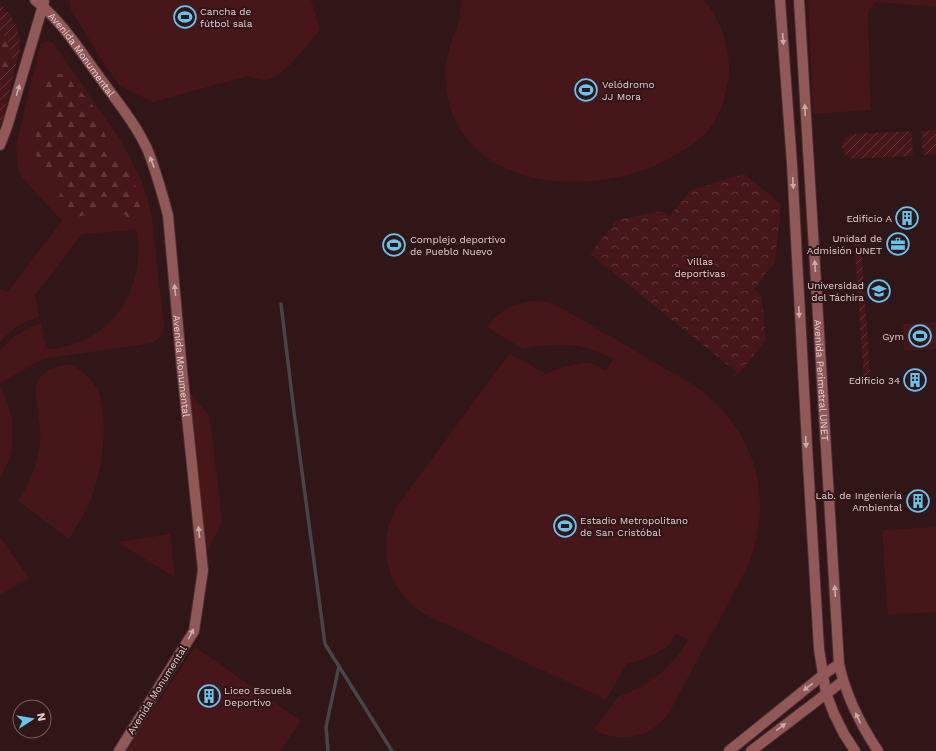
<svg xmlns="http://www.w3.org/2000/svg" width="936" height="751" viewBox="0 0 936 751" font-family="'Work Sans',sans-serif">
<defs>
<pattern id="forest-firs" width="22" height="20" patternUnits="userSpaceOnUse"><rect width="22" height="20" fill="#461618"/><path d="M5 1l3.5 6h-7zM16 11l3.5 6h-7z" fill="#603739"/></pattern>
<pattern id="park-crowns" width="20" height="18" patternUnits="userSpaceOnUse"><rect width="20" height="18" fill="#461618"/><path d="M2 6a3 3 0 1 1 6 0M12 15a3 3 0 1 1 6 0" fill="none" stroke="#603739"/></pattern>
<pattern id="garden-furrows" width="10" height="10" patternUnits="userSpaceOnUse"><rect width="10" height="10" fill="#461618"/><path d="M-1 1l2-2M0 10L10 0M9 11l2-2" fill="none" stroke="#603739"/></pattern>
</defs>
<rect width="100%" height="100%" fill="#301616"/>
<g fill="#461618">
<path d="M69,0h242l9,30c-12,14 -38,50 -56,50 -5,0 -11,-3 -16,-4l-95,26 -33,-16 -16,-22 -33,-54z"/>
<path d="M462,0h242c17,20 26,46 25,73 -2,21 -9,45 -24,61 -7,7 -16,13 -24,18 -74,48 -220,46 -235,-64 -3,-25 3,-39 11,-61 3,-9 4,-18 5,-27z"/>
<path d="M808,0h128v7l-60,-5 -8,10 3,98 -58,4z"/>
<path d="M49,41l5,3 66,95 20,38 7,20 5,21 12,110 -4,9 -7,6 -110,16 -43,24v-32c12,-13 23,-23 41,-28l5,26c63,-2 102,-59 90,-119l-54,4 -47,61 4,22c-16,4 -27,12 -39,25v-54l7,5 55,-72 -42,-46 -3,-11 -1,-18 24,-101 4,-3z"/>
<path d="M537,301l11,1 16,7 131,77c61,43 82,115 51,184l-77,143c-18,25 -49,31 -75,17l24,-33 22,-10 21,-14 17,-18 10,-15 -13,-7c-1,3 -2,7 -4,9 -9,12 -32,19 -45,22l-20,36 -182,-86c-38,-25 -49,-68 -27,-108l113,-153 35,21c10,-5 39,-14 50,-10 3,2 7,5 11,7l7,-12c-25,-16 -61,-17 -90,-10l-36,-22c11,-16 29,-26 50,-26z"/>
<path d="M936,322v27l-32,2 -1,-27z"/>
<path d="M70,364c12,6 22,15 28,27 12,29 4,80 -7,108 -6,14 -14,27 -22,40l-51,-38c12,-18 20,-38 22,-60 3,-36 -24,-69 30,-77z"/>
<path d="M0,386c16,29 18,63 0,92z"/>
<path d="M186,388l24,29 12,105 -18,35z"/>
<path d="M936,527v85l-48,3 -6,-85z"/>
<path d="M170,534l5,44 -57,-36z"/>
<path d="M0,537l29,41 -29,17z"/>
<path d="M195,647l106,74 -21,30h-155z"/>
</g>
<g fill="url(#forest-firs)">
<path d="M0,32c12,11 18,35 0,43z"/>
<path d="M60,74c4,0 8,2 11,5 3,3 5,8 9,12 7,8 16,16 20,27 5,11 5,24 11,35 4,6 10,10 15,15 6,7 19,37 14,46 -2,4 -7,4 -11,4 -6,-3 -9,-9 -16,-10 -21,-3 -36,22 -55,-1 -2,-9 6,-15 3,-24 -3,-13 -18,-12 -23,-23 -5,-12 -3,-26 2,-37 1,-3 3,-5 4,-8 2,-15 -6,-25 5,-39z"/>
</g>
<path fill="url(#park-crowns)" d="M744,174l37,30 -6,58 -21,27 7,6 5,45 -27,34 -149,-120 27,-34 45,-9 7,6 22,-27z"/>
<g fill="url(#garden-furrows)">
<path d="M0,5c15,11 20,26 20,44l-20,82v-56c18,-8 12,-32 0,-43z"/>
<path d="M936,130v24l-13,1 -2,-24z"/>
<path d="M911,131l2,25 -59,3c-15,-3 -17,-20 -1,-25z"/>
<path d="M854,237l7,9 9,125 -6,10z"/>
</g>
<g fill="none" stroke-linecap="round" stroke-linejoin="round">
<g stroke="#454649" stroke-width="3.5">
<path d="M281,304l13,108 31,232 67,107"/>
<path d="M328,751l-2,-24 13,-61"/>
</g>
<g stroke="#493030" stroke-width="12">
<g id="minor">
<path id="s1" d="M35,0c28,22 47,54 68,82 16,22 34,44 45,69 8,20 14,42 20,64l14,155 21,200 -9,61 -75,120"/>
<path d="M780,0l12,164 16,299 11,186 7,44 8,21 10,20 11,17"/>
<path id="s2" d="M799,0l40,664c7,32 21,60 39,87"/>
<path d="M0,145l7,-18 37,-125"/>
<path d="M729,751l94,-76 16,-11"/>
<path d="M751,751l92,-70"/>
</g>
</g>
<use href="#minor" stroke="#915857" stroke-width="10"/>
</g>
<defs><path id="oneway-solid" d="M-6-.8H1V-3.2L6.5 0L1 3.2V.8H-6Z"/></defs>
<g fill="#caabab">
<use href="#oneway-solid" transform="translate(783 39) rotate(86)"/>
<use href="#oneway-solid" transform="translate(18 90) rotate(-74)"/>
<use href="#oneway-solid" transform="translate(805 110) rotate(-93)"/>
<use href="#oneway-solid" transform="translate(152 162) rotate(-111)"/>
<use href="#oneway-solid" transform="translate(793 183) rotate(87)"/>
<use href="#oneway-solid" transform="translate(815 266) rotate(-94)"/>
<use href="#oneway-solid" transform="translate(175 290) rotate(-96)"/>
<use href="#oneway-solid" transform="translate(799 312) rotate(87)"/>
<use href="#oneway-solid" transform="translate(806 442) rotate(87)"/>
<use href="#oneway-solid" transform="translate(199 532) rotate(-96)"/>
<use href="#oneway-solid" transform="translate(835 591) rotate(-93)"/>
<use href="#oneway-solid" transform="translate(191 634) rotate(-63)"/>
<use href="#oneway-solid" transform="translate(808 687) rotate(142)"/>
<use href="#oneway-solid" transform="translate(858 718) rotate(-116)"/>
<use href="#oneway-solid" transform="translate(781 727) rotate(-37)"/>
</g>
<defs>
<g id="stadium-ring" transform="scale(1.15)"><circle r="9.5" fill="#301616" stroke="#65c5ef" stroke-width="1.5"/><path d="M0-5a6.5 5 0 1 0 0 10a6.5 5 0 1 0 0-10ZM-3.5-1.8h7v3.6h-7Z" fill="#65c5ef"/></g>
<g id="building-ring" transform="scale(1.15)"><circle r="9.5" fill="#301616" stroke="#65c5ef" stroke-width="1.5"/><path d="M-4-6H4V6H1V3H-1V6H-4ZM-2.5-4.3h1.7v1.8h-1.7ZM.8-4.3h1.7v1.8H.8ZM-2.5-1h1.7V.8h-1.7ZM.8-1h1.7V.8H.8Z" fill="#65c5ef"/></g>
<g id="office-ring" transform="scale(1.15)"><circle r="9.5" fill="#301616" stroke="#65c5ef" stroke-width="1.5"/><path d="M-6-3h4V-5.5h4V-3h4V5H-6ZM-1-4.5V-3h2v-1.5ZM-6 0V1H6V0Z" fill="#65c5ef"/></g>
<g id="university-ring" transform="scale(1.15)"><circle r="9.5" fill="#301616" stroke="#65c5ef" stroke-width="1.5"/><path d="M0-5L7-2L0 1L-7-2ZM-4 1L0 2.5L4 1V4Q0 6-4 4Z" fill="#65c5ef"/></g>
</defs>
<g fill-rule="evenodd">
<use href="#stadium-ring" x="185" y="17"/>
<use href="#stadium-ring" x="586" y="90"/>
<use href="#building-ring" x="907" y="218"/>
<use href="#office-ring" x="898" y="244"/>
<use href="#stadium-ring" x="394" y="245"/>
<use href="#university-ring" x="879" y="291"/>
<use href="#stadium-ring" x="920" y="336"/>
<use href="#building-ring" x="915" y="380"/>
<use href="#building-ring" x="918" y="501"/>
<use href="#stadium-ring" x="565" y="526"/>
<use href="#building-ring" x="209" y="696"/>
</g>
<g text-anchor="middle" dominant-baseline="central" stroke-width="4" stroke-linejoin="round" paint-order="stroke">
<g font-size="10" fill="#e2cfcf" stroke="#301616" text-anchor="end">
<text x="200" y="11" text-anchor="start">Cancha de<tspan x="200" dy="12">fútbol sala</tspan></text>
<text x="602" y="84" text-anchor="start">Velódromo<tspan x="602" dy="12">JJ Mora</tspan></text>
<text x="892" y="218">Edificio A</text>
<text x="882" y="238">Unidad de<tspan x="882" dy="12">Admisión UNET</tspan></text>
<text x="410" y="239" text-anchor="start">Complejo deportivo<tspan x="410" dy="12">de Pueblo Nuevo</tspan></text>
<text x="864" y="285">Universidad<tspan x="864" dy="12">del Táchira</tspan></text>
<text x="904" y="336">Gym</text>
<text x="900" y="380">Edificio 34</text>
<text x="902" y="495">Lab. de Ingeniería<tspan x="902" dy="12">Ambiental</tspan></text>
<text x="580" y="520" text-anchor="start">Estadio Metropolitano<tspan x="580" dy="12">de San Cristóbal</tspan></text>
<text x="224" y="690" text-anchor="start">Liceo Escuela<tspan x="224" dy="12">Deportivo</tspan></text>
</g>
<g font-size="10" fill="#e2cfcf" stroke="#301616">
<text stroke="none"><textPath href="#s1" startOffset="72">Avenida Monumental</textPath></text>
<text stroke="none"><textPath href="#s1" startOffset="408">Avenida Monumental</textPath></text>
<text stroke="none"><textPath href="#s2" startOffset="381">Avenida Perimetral UNET</textPath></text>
<text transform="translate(157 690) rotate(-58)">Avenida Monumental</text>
</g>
<g font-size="10" fill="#fdcdcb" stroke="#301616">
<text x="700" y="261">Villas<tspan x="700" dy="12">deportivas</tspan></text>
</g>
</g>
<g transform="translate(32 719) rotate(78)"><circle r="19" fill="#301616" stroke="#776060"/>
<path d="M0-3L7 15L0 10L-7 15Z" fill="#65c5ef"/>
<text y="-6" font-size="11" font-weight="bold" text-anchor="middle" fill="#e2cfcf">N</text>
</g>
</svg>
